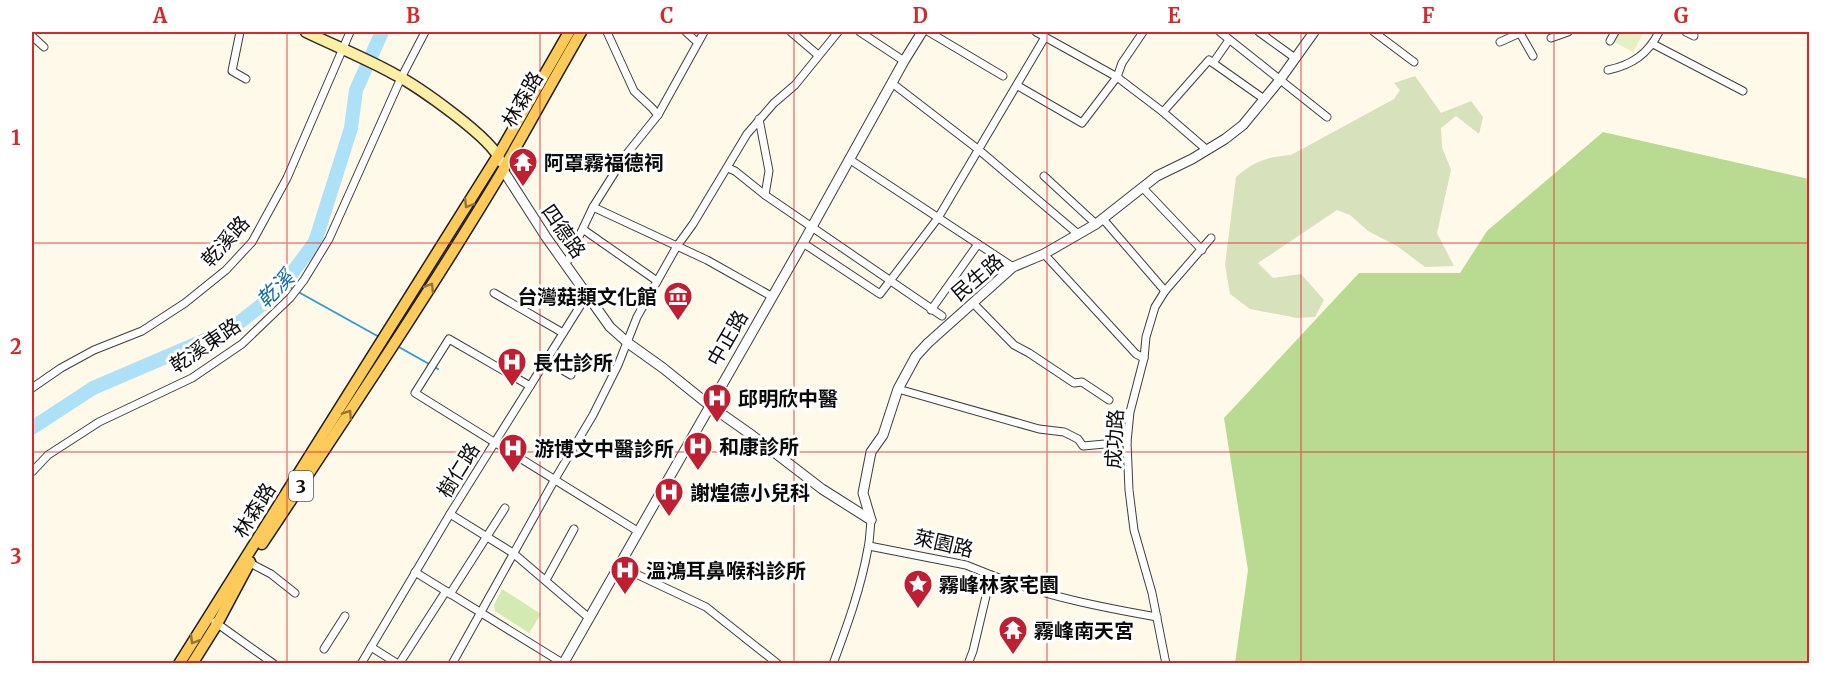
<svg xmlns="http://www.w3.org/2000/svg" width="1841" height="695" viewBox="0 0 1841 695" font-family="Merriweather,'Noto Sans TC',serif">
<rect width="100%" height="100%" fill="#fff9ea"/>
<path fill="#d3eab3" d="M502,589l39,25 -12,19 -34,-22 -1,-6z"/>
<path fill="#b8db91" d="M1603,132l206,47v484h-574l13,-93 -24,-152 135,-145h101l27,-42z"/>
<path fill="#d7e1bb" d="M1415,76l26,37 30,-12 12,16 -4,17 -23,-18 -15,12 1,19 9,23 -14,63 17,33 -29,1 -28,-21 -29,-15 -18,-16 -13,-5 -79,53 15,15 28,-4 23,26 -9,17 -18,1 -47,-9 -20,-15 -5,-29 11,-88c19,-16 29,-20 55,-22l103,-56 6,-9 -6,-7z"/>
<path fill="#e5f1c5" d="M1620,32h24l-11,20 -19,-10z"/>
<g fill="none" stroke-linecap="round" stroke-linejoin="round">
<g stroke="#319dd2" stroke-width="2">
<path d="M284,284l97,54"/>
<path d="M397,346l41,23"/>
</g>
<path stroke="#ade1f8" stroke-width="14" d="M32,428l61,-40 138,-59 47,-37 37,-50 36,-114 5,-38 26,-58"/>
<g stroke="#3e3e3e" stroke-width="9">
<g id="minor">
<path d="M240,32l-8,39 14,8"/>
<path d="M607,32l27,59 18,17 6,7"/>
<path d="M686,32l11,10"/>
<path d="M791,32l27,23"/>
<path d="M860,32l44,29"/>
<path d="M929,32l74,44"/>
<path d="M1036,32l81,45 46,35 44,38"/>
<path d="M1220,32l107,85"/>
<path d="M1259,32l36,26"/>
<path d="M1374,32l40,30"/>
<path d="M1686,32l8,4"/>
<path d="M1520,33l13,23"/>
<path d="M32,36l12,11"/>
<path d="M1551,38l17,-6"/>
<path d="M1610,41l5,-9"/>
<path d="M1500,42l22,-10"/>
<path d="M1653,44l90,47"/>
<path d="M1213,63l51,36"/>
<path d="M1608,70c24,-5 40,-16 51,-38"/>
<path d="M892,83l87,67 99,84"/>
<path d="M1018,86l64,37 35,-46 5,-14 21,-31"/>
<path d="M1163,112l46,-52 4,3 16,-23"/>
<path d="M759,119l10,52 -4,24"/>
<path d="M849,159l164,108"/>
<path d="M728,168l7,3 30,24 177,121"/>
<path d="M1044,176l52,48"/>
<path d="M1143,188l59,62"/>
<path d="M593,207l114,53 64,36"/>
<path d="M1103,219l62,72"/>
<path d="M584,230l73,51"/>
<path d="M803,243l77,51 58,-76 107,-181"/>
<path d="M1044,254l92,100 8,4"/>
<path d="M566,264l27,-57 32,-51 33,-41 46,-83"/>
<path d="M494,293l69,40"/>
<path d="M973,303l41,42 15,8 45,30 8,-1 27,18"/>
<path d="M931,310l47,-66"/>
<path d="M547,361l24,14"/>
<path d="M530,386l-81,-47 -34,54 224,139"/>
<path d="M32,388l29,-20 33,-18 48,-19 43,-28 41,-33 26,-28 35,-64 63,-146"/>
<path d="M898,389l141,40 25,3 14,7 5,7 44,-4"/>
<path d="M32,472l16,-17 51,-33 93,-44 50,-34 48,-46 14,-18 25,-41 72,-161 24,-46"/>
<path d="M450,514l63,39 76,65"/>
<path d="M869,546l97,19 25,10 -18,76 -5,13"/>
<path d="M250,563l21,11 24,19"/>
<path d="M619,566l87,41 72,57"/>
<path d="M415,572l149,92"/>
<path d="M991,575c54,21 109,32 166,42"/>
<path d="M546,580l28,-51"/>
<path d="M450,594l55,-86"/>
<path d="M215,622l59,42"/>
<path d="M371,647l27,17"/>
<path d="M324,649l21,-33"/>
<path d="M361,664l89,-150 137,-219"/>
<path d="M399,664l47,-73"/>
<path d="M452,664l103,-185 38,-64 25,-50 19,-48 40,-71 16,-22 54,-90 27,-31 21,-18 43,-53"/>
<path d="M833,664c14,-38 28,-76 35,-116 2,-9 2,-19 3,-28"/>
<path d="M1166,664l-14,-71 -18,-63 -5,-40 -2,-48 3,-30 14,-54 2,-21 9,-30 10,-16 46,-53"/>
</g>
</g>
<g stroke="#3e3e3e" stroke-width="11">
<g id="tertiary">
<path d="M503,170l43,67 64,90 18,16 35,25 46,37 44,31 69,53 49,31"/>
<path d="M871,520l-8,-27 8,-41 12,-17 15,-46 18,-33 12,-13 85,-76 31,-13 52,-30 61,-48 35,-17 33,-20 18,-14 36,-44 35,-49"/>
<path d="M563,664l240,-421 101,-182 18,-29"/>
</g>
</g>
<g stroke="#2d2d2d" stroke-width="13">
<path id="secondary" d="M306,32c29,14 59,26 88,42 22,11 100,65 106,87"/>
</g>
<g stroke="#1c1c1c" stroke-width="13">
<g id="primary">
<path d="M262,544c82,-124 165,-247 241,-374 26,-46 52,-93 78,-138"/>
<path d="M179,664l320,-510 70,-122"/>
<path d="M192,664l25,-40 33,-62"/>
</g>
</g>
<use href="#minor" stroke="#fff" stroke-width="7"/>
<use href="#tertiary" stroke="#fff" stroke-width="9"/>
<use href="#secondary" stroke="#ffefa5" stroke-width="10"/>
<use href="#primary" stroke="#fecb5b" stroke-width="10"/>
</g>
<defs><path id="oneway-chevron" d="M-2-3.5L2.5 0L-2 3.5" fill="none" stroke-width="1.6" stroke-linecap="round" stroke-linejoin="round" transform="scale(1.5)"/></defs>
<g stroke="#917537">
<use href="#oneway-chevron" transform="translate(468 204) rotate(122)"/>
<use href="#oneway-chevron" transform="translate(430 287) rotate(-58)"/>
<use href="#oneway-chevron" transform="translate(348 414) rotate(-57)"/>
<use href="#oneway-chevron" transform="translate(194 640) rotate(121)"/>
</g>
<path fill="none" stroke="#d62828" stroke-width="1.5" stroke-opacity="0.55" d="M287,32v632M540,32v632M794,32v632M1047,32v632M1301,32v632M1554,32v632M32,243h1778M32,452h1778"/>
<defs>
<g id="temple-pin" transform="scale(1.5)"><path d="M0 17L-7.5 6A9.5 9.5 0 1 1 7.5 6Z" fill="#c01f32" stroke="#fff"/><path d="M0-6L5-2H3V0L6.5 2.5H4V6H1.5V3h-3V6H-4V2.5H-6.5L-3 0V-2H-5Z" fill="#fff"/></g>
<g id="museum-pin" transform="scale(1.5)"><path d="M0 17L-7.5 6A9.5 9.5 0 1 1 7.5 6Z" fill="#c01f32" stroke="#fff"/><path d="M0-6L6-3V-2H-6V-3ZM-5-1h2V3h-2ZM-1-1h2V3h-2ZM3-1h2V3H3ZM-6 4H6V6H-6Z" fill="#fff"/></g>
<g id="hospital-pin" transform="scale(1.5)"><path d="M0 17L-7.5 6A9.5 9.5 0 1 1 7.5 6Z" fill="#c01f32" stroke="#fff"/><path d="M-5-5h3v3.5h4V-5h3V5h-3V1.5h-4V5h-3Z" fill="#fff"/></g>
<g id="sight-pin" transform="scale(1.5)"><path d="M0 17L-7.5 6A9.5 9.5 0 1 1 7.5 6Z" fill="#c01f32" stroke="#fff"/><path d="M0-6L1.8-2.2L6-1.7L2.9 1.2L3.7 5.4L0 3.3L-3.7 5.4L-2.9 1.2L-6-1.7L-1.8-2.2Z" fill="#fff"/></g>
</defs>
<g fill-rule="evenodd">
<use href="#temple-pin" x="523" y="162"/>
<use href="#museum-pin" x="678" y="296"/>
<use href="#hospital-pin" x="512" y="362"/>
<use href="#hospital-pin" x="717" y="398"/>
<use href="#hospital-pin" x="698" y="446"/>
<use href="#hospital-pin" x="513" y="448"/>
<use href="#hospital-pin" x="669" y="492"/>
<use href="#hospital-pin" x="625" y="570"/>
<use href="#sight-pin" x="918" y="584"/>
<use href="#temple-pin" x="1013" y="630"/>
</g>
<g text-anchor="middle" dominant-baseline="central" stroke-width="6" stroke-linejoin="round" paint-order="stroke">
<rect fill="#fff" stroke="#545454" stroke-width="1.5" x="289" y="471" width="24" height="30" rx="4.5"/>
<g font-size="18" font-weight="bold" fill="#0b0b0b">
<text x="301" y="486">3</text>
</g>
<g font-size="20" fill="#0b0b0b" stroke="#fff">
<text transform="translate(522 99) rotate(-60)">林森路</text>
<text transform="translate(564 231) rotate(55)">四德路</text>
<text transform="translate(225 241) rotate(-48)">乾溪路</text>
<text transform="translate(977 277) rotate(-40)">民生路</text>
<text transform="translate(727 338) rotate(-60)">中正路</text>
<text transform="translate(205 345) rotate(-34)">乾溪東路</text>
<text transform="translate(1114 439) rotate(-87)">成功路</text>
<text transform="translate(458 470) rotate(-58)">樹仁路</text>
<text transform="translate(254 510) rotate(-58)">林森路</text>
<text transform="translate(944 543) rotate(13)">萊園路</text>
</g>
<g font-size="20" font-weight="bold" fill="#0b0b0b" stroke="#fff" text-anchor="start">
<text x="544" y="162">阿罩霧福德祠</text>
<text x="657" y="296" text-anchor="end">台灣菇類文化館</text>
<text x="533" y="362">長仕診所</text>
<text x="738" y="398">邱明欣中醫</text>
<text x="719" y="446">和康診所</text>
<text x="534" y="448">游博文中醫診所</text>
<text x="690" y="492">謝煌德小兒科</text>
<text x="646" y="570">溫鴻耳鼻喉科診所</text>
<text x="939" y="584">霧峰林家宅園</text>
<text x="1034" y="630">霧峰南天宮</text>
</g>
<g font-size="21" font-style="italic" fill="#116ca1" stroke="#fff">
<text transform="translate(275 289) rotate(-46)">乾溪</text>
</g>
</g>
<rect width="1841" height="695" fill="none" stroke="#ffffff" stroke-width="66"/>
<rect x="33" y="33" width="1775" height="629" fill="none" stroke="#d62828" stroke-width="2"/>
<g font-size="20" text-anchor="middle" font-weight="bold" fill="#d62828">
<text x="160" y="23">A</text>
<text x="413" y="23">B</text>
<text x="667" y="23">C</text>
<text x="920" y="23">D</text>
<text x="1174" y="23">E</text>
<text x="1428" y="23">F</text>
<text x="1681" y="23">G</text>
<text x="16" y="145">1</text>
<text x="16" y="354">2</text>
<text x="16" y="564">3</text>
</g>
</svg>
